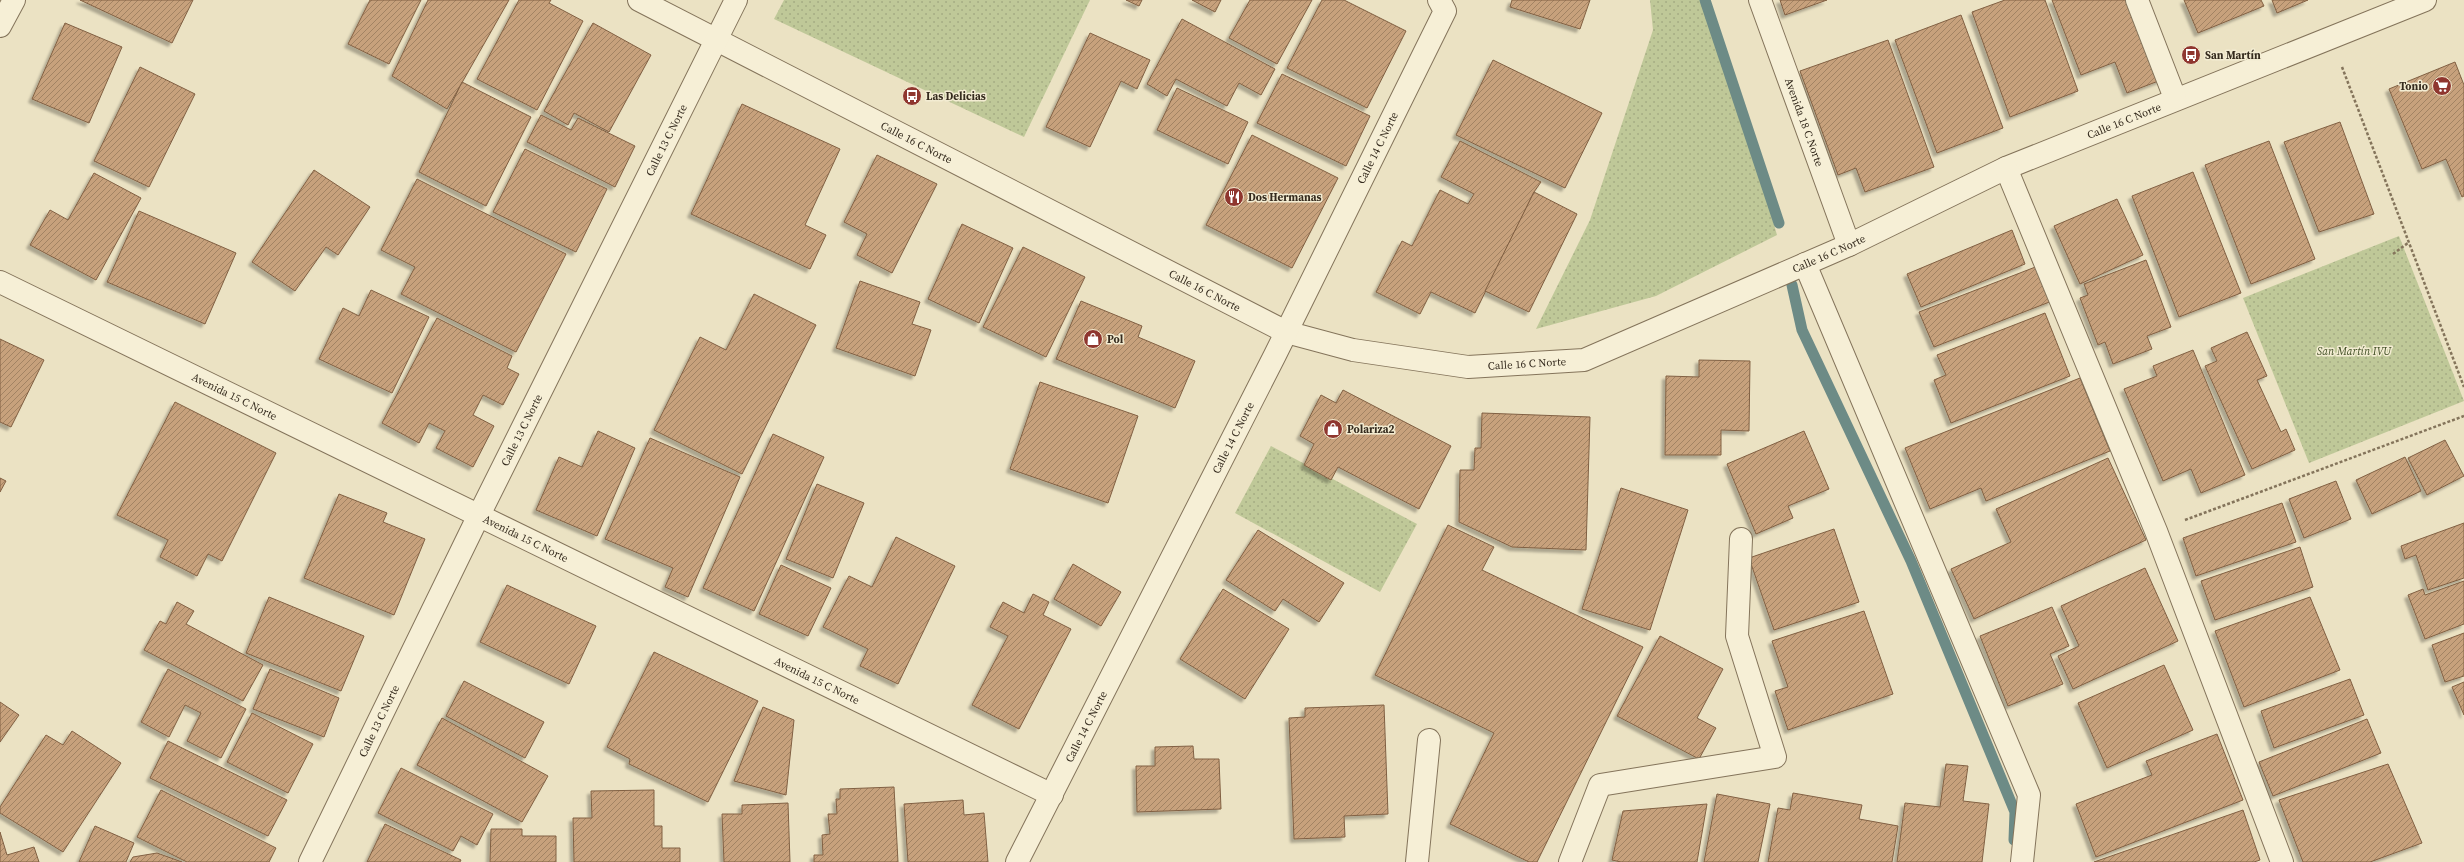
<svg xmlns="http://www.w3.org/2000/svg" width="2464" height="862" viewBox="0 0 2464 862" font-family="'Source Serif 4',serif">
<defs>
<pattern id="grass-dots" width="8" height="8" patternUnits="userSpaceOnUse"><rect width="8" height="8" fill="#bfc898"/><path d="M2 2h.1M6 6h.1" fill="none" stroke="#a5ac83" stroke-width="1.8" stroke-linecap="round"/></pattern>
<pattern id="building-hatch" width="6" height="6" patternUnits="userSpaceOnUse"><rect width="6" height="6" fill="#c7a17b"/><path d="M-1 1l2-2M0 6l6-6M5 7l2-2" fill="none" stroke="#a28364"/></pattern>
<filter id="shadow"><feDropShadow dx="-3.5" dy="3.5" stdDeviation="1" flood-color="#0004"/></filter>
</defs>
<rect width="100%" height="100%" fill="#ebe2c3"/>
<g fill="url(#grass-dots)">
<path d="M784,0h306l-66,137 -250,-118z"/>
<path d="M1650,0h59l68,235 -121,61 -120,33 54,-109 63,-190z"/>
<path d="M2399,236l65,165 -155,62 -66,-165z"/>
<path d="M1271,446l146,78 -37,68 -145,-79z"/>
</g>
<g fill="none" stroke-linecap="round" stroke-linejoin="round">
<g stroke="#6d8b86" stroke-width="11">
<path d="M1705,0l74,223"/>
<path d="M1792,285l10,45 109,231 104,251 -1,28"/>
</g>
</g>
<g fill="url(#building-hatch)" stroke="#816043" filter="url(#shadow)">
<path d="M80,0h113l-21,43z"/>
<path d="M370,0h51l-32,64 -41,-20z"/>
<path d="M428,0h81l-62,109 -55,-33z"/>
<path d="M519,0h32l-2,3 34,18 -46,89 -60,-31z"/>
<path d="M1126,0h16l-3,6z"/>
<path d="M1192,0h29l-6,12z"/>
<path d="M1250,0h62l-35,64 -48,-26z"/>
<path d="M1322,0h22l62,31 -39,77 -80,-40z"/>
<path d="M1512,0h78l-10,29 -70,-22z"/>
<path d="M1780,0h47l-42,15z"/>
<path d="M2005,0h40l33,91 -68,26 -38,-105z"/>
<path d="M2052,0h78l31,80 -34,13 -12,-31 -34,13z"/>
<path d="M2184,0h77l3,6 -66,27z"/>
<path d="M2272,0h36l-31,13z"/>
<path d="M1961,15l42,113 -66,25 -42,-113z"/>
<path d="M1182,19l93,50 -14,26 -22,-12 -12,23 -51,-27 -9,17 -20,-12z"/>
<path d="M65,23l57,24 -33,76 -57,-24z"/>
<path d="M593,23l58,32 -42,77 -35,-19 -6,12 -24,-14z"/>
<path d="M1090,33l60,27 -13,29 -16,-8 -31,66 -44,-20z"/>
<path d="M1888,40l46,127 -69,25 -9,-24 -18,7 -38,-104z"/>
<path d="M1493,60l109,53 -37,75 -109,-53z"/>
<path d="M2455,62l9,23v111l-2,1 -16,-38 -24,10 -33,-80z"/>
<path d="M140,67l55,27 -46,93 -55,-26z"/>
<path d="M1282,74l88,42 -24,50 -89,-43z"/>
<path d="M462,82l69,35 -45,89 -67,-34z"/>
<path d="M1177,88l71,34 -20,42 -71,-34z"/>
<path d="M742,104l98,45 -35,76 21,10 -16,34 -119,-55z"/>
<path d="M541,115l30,15 7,-12 57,28 -20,41 -88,-45z"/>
<path d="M2340,122l34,92 -55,18 -35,-90z"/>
<path d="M1252,135l86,43 -46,90 -86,-43z"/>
<path d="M1460,141l81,41 -7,10 -59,121 -44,-21 -11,22 -44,-22 26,-51 10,5 28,-56 28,14 6,-10 -33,-17z"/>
<path d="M2269,141l46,118 -64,25 -46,-119z"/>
<path d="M525,149l82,40 -31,63 -83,-40z"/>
<path d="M877,155l60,29 -45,89 -35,-18 10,-21 -23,-12z"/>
<path d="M314,170l56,37 -32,48 -12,-8 -31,44 -43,-29z"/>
<path d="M2193,172l48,121 -62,24 -47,-121z"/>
<path d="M94,173l47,25 -45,82 -66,-35 20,-35 18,10z"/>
<path d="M417,179l149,75 -50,98 -115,-58 14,-27 -34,-17z"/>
<path d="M1534,192l43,22 -48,98 -44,-21z"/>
<path d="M2117,199l26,56 -63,29 -26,-58z"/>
<path d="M139,211l97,42 -31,71 -98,-42z"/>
<path d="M962,224l51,24 -34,75 -51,-24z"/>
<path d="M2012,230l13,34 -104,43 -14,-33z"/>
<path d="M1023,247l62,30 -39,80 -63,-30z"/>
<path d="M2146,260l25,67 -24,9 5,13 -39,15 -8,-22 -7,3 -18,-47 8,-3 -4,-11z"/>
<path d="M2038,266l14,35 -118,46 -15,-35z"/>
<path d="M860,281l60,21 -8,22 19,6 -16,46 -79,-28z"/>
<path d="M371,290l58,27 -37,76 -73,-34 24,-51 16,8z"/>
<path d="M754,294l62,31 -74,149 -88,-44 46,-93 26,13z"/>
<path d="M1081,301l61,25 -4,11 57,24 -20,47 -119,-49z"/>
<path d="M2045,313l25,63 -119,47 -17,-43 12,-5 -9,-20z"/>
<path d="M437,318l75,38 -5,12 12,6 -16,31 -20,-10 -10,20 21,11 -21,41 -37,-19 9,-17 -16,-8 -10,20 -37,-20z"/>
<path d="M2247,332l20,44 -10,4 24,52 5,-3 9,21 -43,19 -47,-103 12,-5 -6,-13z"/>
<path d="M0,339l44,21 -33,67 -11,-5z"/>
<path d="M2193,350l52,125 -44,18 -10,-24 -28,12 -39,-92 33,-13 -4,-10z"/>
<path d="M1699,360l51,1 -1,70 -28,-1v25h-56l1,-79 33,1z"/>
<path d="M2080,378l30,73 -124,50 -5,-13 -51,21 -25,-61z"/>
<path d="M1040,382l98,34 -30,87 -98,-34z"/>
<path d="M1343,390l108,56 -32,63 -81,-42 -7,13 -27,-15 10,-21 -14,-8 21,-41 15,8z"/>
<path d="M175,402l101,51 -54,108 -14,-7 -11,22 -37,-19 8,-17 -51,-25z"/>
<path d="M1482,413l108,4 -4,133 -74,-3 -53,-25 1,-52h14l1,-22h6z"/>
<path d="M598,431l37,17 -38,88 -61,-26 23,-53 23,10z"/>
<path d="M1804,431l25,58 -41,17 5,12 -37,16 -29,-70z"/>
<path d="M773,434l51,23 -70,154 -51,-23z"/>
<path d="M650,438l90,39 -52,120 -23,-10 8,-19 -68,-29z"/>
<path d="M2445,440l19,36 -37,19 -19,-37z"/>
<path d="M2405,457l16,34 -49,23 -16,-34z"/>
<path d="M2108,458l38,82 -172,79 -23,-50 60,-27 -15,-33z"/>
<path d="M0,478l6,3 -6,11z"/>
<path d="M2336,481l15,38 -47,19 -15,-39z"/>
<path d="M817,484l47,19 -31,75 -47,-19z"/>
<path d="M1621,488l67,22 -38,120 -68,-21z"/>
<path d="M339,494l48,19 -4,9 42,17 -31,76 -90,-37z"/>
<path d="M2282,503l14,39 -100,34 -13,-38z"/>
<path d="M2464,523v55l-36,12 -12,-35 -11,4 -4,-13z"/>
<path d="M1448,525l46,22 -12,23 161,77 -106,215h-8l-79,-38 44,-91 -119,-58z"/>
<path d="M1834,529l25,73 -85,28 -25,-72z"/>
<path d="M1258,530l86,53 -25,39 -36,-23 -8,12 -49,-31z"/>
<path d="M896,537l59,29 -57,118 -38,-18 8,-17 -45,-22 26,-51 23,11z"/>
<path d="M2300,547l13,40 -98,33 -14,-39z"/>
<path d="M1073,564l48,28 -20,34 -47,-27z"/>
<path d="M781,565l50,23 -23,48 -49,-22z"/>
<path d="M2145,568l33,73 -105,48 -15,-33 21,-10 -18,-40z"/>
<path d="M2464,581v43l-39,15 -17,-44 15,-6 2,6z"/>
<path d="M507,585l89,41 -27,58 -89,-42z"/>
<path d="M1223,589l66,40 -44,70 -65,-40z"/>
<path d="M1033,594l16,8 -6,13 28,14 -52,100 -47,-24 36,-69 -18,-9 13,-25 21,11z"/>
<path d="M269,597l95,39 -23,55 -95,-38z"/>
<path d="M2310,597l30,73 -96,37 -29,-76z"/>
<path d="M177,602l17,9 -8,13 77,41 -20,36 -99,-51 16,-29 6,3z"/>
<path d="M2052,607l17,39 -19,8 13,30 -55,22 -28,-70z"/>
<path d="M1864,611l29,83 -105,36 -13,-39 13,-4 -16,-46z"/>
<path d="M2464,633v43l-19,6 -13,-37z"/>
<path d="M1660,636l63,33 -26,49 19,10 -17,31 -82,-43z"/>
<path d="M654,652l104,49 -50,101 -79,-38 1,-5 -23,-12z"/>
<path d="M2164,665l29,65 -86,38 -29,-65z"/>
<path d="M168,669l78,40 -25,49 -34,-17 14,-28 -16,-8 -16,32 -28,-15z"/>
<path d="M270,669l69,29 -15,39 -71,-28z"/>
<path d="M2350,679l14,36 -90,33 -13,-37z"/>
<path d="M464,681l80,41 -19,36 -79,-42z"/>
<path d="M2464,682v33l-12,-28z"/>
<path d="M0,702l19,13 -19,27z"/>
<path d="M1384,705l4,109 -44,2 1,21 -51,2 -5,-121 16,-1v-9z"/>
<path d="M763,707l31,13 -8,75 -52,-14z"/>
<path d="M252,713l61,31 -25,49 -61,-31z"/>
<path d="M442,718l106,58 -26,46 -105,-57z"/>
<path d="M2367,719l14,34 -108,43 -14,-34z"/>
<path d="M72,731l49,32 -58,89 -63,-39v-6l46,-72 17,10z"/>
<path d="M2217,734l26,66 -147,57 -20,-53 76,-29 -6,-14z"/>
<path d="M168,741l119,59 -19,36 -118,-58z"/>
<path d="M1193,746l1,13h25l2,50 -84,3 -1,-46h19v-19z"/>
<path d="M1946,764l22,2 -5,35 26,3 -7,58h-85l8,-59 35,4z"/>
<path d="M2388,764l34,79 -52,19h-67l-24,-62z"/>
<path d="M401,768l92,46 -16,31 -16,-9 -8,15 -75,-38z"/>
<path d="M894,787l4,75h-84v-7h9l-1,-20 8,-1 -2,-20h9l-1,-15h4v-10z"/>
<path d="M161,790l115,58 -7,14h-82l-50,-25z"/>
<path d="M654,790v36h8v22h18v14h-106l-1,-44h19l-1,-27z"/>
<path d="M1793,793l69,12 -3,14 39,7 -6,36h-124l10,-54 12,2z"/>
<path d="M1717,794l53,10 -12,58h-54z"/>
<path d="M963,800l1,15 20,-2 4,49h-80l-4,-58z"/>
<path d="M788,803l2,59h-66l-2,-48h20v-9z"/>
<path d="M1707,804l-10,58h-76l-9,-2 11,-49z"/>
<path d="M2243,810l17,50 -6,2h-160z"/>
<path d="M385,824l76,36 -1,2h-93z"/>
<path d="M95,826l39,17 -8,19h-47z"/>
<path d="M491,829h31v7h34v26h-66z"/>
<path d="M0,832l7,23 27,-8 5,15h-39z"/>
<path d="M157,853l25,9h-52l3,-5z"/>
</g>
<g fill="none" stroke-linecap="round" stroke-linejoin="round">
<g stroke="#84745b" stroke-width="24">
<g id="minor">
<path id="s1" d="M639,0l647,332 67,18 115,17 116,-7 265,-115 157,-77 419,-168"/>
<path id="s2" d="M1760,0l89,245"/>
<path d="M2137,0l38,98"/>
<path d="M0,26l14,-26"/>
<path d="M2006,168l150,363 126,331"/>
<path d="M1805,264l224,531 -7,67"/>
<path id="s3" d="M0,282l1052,513"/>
<path id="s4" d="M310,862l169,-347 257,-515"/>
<path id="s5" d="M1017,862l258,-507 170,-344 -6,-11"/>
<path d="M1417,862l12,-122"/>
<path d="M1570,862l30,-77 175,-28 -38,-121 4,-97"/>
</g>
</g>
<g stroke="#84745b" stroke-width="2.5" stroke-dasharray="3 2" stroke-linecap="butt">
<path d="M2342,67l122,320"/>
<path d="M2393,254l15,-11"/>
<path d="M2185,520l279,-104"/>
</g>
<use href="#minor" stroke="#f6efd6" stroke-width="22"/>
</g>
<defs>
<g id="bus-disc" transform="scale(1)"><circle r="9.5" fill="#8f362f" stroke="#f3ecd2"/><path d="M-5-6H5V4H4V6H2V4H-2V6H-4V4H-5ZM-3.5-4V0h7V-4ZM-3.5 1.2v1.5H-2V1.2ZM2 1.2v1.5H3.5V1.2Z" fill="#fff"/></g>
<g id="supermarket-disc" transform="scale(1)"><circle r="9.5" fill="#8f362f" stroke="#f3ecd2"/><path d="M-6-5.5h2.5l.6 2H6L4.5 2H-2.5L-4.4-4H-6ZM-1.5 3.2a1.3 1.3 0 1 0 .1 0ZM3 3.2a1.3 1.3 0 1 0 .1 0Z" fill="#fff"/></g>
<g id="restaurant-disc" transform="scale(1)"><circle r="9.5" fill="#8f362f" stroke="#f3ecd2"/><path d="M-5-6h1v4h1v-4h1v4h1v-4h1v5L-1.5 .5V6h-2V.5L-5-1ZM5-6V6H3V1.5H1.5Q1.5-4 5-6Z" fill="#fff"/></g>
<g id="shop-disc" transform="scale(1)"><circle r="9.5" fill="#8f362f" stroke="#f3ecd2"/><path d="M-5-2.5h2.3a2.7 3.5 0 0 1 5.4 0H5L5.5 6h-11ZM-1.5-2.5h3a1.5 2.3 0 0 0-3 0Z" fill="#fff"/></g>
</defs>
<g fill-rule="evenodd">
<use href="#bus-disc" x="2191" y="55"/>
<use href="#supermarket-disc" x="2442" y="86"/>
<use href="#bus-disc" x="912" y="96"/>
<use href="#restaurant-disc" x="1234" y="197"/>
<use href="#shop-disc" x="1093" y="339"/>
<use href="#shop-disc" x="1333" y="429"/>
</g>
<g text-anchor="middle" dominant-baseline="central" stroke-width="3" stroke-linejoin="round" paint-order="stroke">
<g font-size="11" font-weight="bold" fill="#352b1e" stroke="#f3ecd2" text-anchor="start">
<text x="2205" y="55">San Martín</text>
<text x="2428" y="86" text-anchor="end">Tonio</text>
<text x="926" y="96">Las Delicias</text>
<text x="1248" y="197">Dos Hermanas</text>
<text x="1107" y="339">Pol</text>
<text x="1347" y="429">Polariza2</text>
</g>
<g font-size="11" fill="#352b1e" stroke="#f3ecd2">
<text stroke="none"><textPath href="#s1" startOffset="1620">Calle 16 C Norte</textPath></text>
<text stroke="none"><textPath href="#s2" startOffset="130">Avenida 18 C Norte</textPath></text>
<text stroke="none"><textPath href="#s4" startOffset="805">Calle 13 C Norte</textPath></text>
<text stroke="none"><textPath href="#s1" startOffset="312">Calle 16 C Norte</textPath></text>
<text stroke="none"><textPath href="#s5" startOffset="800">Calle 14 C Norte</textPath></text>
<text stroke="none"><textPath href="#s1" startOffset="1296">Calle 16 C Norte</textPath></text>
<text stroke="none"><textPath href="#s1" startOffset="636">Calle 16 C Norte</textPath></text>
<text stroke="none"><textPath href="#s1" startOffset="972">Calle 16 C Norte</textPath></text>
<text stroke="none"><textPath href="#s3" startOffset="261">Avenida 15 C Norte</textPath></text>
<text stroke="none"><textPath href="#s4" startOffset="481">Calle 13 C Norte</textPath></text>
<text stroke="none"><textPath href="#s5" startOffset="476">Calle 14 C Norte</textPath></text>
<text stroke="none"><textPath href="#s3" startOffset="585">Avenida 15 C Norte</textPath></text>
<text stroke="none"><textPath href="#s3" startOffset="909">Avenida 15 C Norte</textPath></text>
<text stroke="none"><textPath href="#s4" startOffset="157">Calle 13 C Norte</textPath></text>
<text stroke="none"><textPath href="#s5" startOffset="152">Calle 14 C Norte</textPath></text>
</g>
<g font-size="11" font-style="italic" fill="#425026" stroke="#f3ecd2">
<text x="2354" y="351">San Martín IVU</text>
</g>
</g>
</svg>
